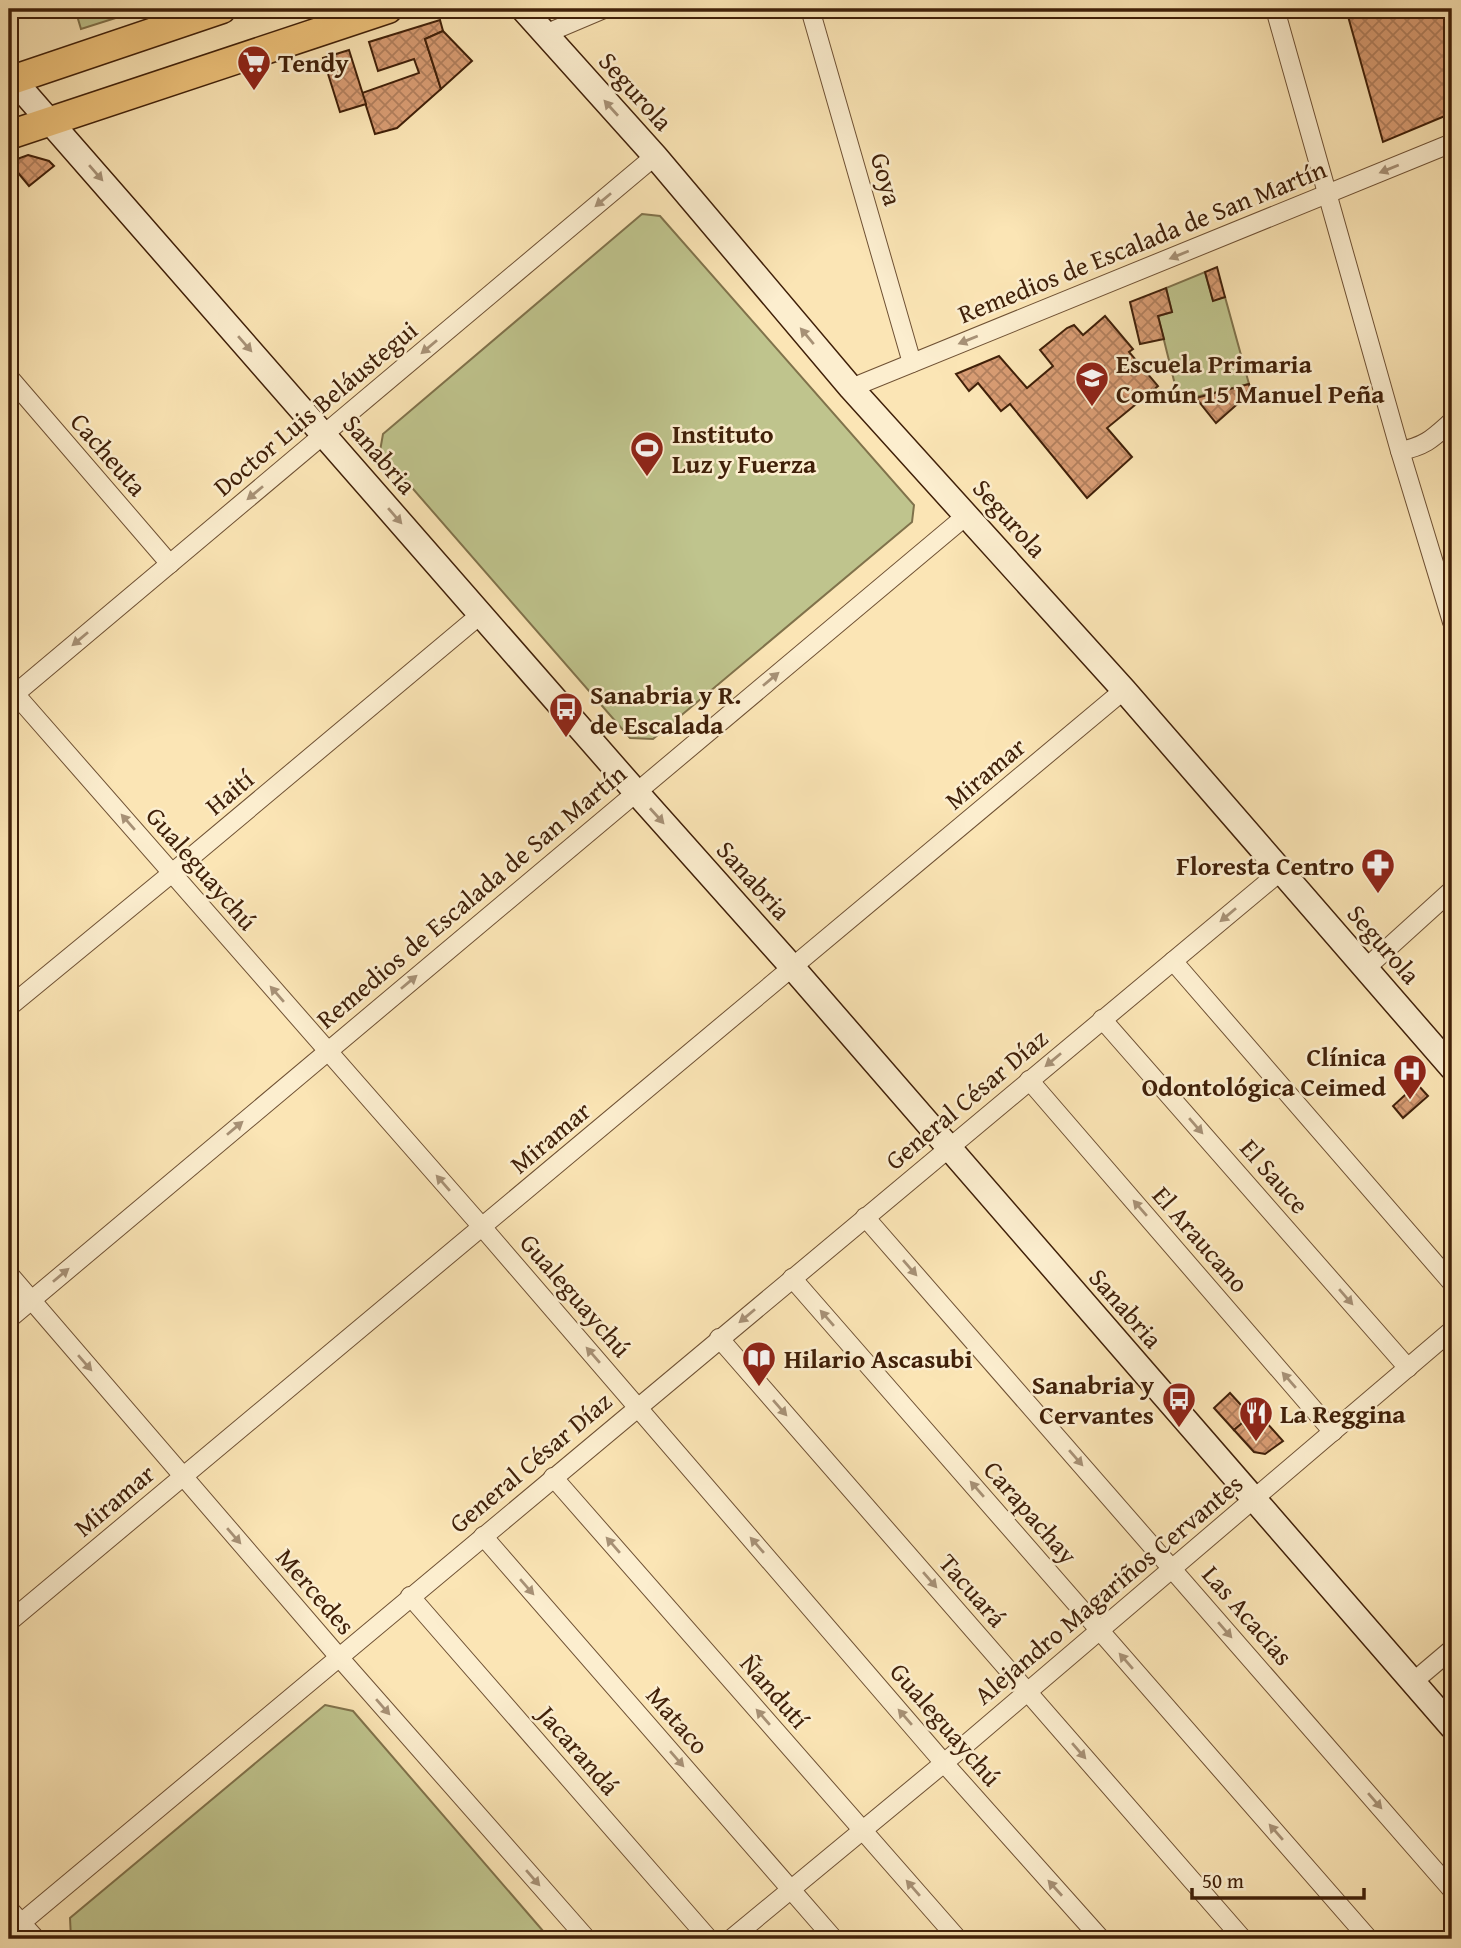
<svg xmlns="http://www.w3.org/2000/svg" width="1461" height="1948" viewBox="0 0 1461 1948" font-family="'Gentium Book Plus',serif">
<defs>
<pattern id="building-cross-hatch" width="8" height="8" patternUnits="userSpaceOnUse" patternTransform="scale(1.75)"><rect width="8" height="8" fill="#d89c73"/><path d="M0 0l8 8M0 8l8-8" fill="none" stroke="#b17f5d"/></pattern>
</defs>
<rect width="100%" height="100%" fill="#fbe5b5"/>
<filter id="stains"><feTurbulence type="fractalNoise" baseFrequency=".00286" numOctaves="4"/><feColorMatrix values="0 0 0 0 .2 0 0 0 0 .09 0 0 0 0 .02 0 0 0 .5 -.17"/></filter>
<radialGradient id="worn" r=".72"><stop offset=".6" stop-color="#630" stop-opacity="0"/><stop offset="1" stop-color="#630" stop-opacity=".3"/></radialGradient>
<g fill="#bfc48d" stroke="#80724b" stroke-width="2">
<path d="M75,9h69l-63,20z"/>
<path d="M642,214l18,2 254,289 -2,17 -259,217 -23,-1 -250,-287 3,-17z"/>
<path d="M1205,272l8,28 12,-3 24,87 -70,17 -21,-85 14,-4 -6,-24z"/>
<path d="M325,1705l28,6 197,228h-479l-1,-21z"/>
</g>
<g fill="url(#building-cross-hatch)" stroke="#402009" stroke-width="2">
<path d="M1346,9h106v104l-69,29z"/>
<path d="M440,20l3,11 -18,8 16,50 -44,39 -22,6 -13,-41 57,-20 -5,-14 -36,12 -9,-29z"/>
<path d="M443,31l29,30 -31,28 -16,-50z"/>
<path d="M349,50l17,54 -26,8 -17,-54z"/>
<path d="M28,155l21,6 5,5 -25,20 -20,-24z"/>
<path d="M1217,267l8,30 -12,4 -8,-29z"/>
<path d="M1166,288l6,24 -14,4 6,23 -24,5 -10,-42z"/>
<path d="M1105,316l28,33 -4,3 29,34 -51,42 25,29 -45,41 -77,-94 -9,7 -23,-28 -9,8 -13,-17 43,-18 28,32 26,-22 -13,-16 27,-22 7,-3 9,10z"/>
<path d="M1249,384l2,8 -35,31 -20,-25z"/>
<path d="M1417,1084l11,12 -25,22 -10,-12z"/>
<path d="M1230,1393l21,23 -17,14 -20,-22z"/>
<path d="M1256,1411l27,30 -18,13 -11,-2 -20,-22z"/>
</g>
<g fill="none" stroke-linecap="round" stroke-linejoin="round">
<g stroke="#6f5134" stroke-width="20">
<g id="street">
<path d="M810,9l102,354"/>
<path d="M1275,9l125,442 52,171"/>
<path d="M545,34l59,-25"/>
<path d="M9,377l161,187"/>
<path d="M851,388l601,-245"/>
<path d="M1400,451c26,-5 33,-13 52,-30"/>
<path d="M9,687l474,541 461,535 157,176"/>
<path d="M9,699l646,-543"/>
<path d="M1173,961l279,322"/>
<path d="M1366,968l86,-78"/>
<path d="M9,1007l163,-134 308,-258"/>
<path d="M1102,1019l306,349"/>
<path d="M1029,1080l304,352"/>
<path d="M865,1217l587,673"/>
<path d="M9,1274l329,382 249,283"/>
<path d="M792,1278l577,661"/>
<path d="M9,1319l958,-804"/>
<path d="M719,1338l524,601"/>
<path d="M553,1477l405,462"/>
<path d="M483,1536l351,403"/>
<path d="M410,1596l299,343"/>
<path d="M9,1622l1115,-932"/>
<path d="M1413,1682l39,-33"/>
<path d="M9,1909l27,30"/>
<path d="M9,1933l1272,-1062"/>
<path d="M731,1939l213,-176 508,-433"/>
</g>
</g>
<g stroke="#402009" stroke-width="27">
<g id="secondary">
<path d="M523,9l132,147 196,232 273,302 328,378"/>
<path d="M9,75l627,717 157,176 659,759"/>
</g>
</g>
<g stroke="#402009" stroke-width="31">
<g id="primary">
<path d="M9,81l213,-72"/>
<path d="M9,135l379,-126"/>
</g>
</g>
<use href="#street" stroke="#fceecf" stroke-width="18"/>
<use href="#secondary" stroke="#fceecf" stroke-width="24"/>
<use href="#primary" stroke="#eec27a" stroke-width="28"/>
</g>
<defs><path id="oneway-solid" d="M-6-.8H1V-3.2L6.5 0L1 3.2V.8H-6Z" transform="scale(1.75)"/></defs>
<g fill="#a79176">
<use href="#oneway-solid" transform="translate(611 108) rotate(-132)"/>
<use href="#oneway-solid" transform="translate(1389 169) rotate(158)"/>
<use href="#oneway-solid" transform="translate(96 173) rotate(49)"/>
<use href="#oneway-solid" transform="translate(603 200) rotate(140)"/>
<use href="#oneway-solid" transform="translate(1179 255) rotate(158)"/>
<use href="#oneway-solid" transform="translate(807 336) rotate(-130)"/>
<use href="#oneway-solid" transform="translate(968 340) rotate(158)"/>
<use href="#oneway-solid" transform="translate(245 344) rotate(49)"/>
<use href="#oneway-solid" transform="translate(429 347) rotate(140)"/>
<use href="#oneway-solid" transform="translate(255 493) rotate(140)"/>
<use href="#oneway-solid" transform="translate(395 516) rotate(49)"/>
<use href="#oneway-solid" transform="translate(80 639) rotate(140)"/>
<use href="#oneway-solid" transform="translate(771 679) rotate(-40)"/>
<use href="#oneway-solid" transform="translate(657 816) rotate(48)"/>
<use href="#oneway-solid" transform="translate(128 822) rotate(-131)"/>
<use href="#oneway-solid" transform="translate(1228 915) rotate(140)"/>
<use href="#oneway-solid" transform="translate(409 982) rotate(-40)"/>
<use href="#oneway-solid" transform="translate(277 994) rotate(-131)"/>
<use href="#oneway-solid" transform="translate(1053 1060) rotate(140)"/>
<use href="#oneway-solid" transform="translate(1196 1126) rotate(49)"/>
<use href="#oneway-solid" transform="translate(235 1128) rotate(-40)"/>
<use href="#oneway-solid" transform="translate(443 1183) rotate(-131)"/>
<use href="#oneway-solid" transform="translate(1140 1208) rotate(-131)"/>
<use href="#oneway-solid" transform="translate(910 1268) rotate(49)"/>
<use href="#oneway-solid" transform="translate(61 1275) rotate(-40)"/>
<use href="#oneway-solid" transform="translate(1346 1297) rotate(49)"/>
<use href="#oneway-solid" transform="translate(747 1316) rotate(140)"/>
<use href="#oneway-solid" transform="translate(827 1318) rotate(-131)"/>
<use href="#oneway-solid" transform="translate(593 1355) rotate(-131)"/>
<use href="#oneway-solid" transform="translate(85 1363) rotate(49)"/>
<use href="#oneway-solid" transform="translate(1289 1380) rotate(-131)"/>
<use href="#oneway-solid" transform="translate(780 1408) rotate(49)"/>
<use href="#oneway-solid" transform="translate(1076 1458) rotate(49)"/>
<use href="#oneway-solid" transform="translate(977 1489) rotate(-131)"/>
<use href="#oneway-solid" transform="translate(234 1536) rotate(49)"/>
<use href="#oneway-solid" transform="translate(613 1545) rotate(-131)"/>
<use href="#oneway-solid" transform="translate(757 1545) rotate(-131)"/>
<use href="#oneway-solid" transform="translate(930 1580) rotate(49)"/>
<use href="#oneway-solid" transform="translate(527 1587) rotate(49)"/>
<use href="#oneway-solid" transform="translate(1225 1630) rotate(49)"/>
<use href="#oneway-solid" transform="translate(1126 1661) rotate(-131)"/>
<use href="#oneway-solid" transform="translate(383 1707) rotate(49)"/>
<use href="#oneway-solid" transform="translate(763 1717) rotate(-131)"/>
<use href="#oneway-solid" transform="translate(905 1717) rotate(-131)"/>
<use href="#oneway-solid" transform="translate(1079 1751) rotate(49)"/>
<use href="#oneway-solid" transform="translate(677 1759) rotate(49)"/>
<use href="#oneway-solid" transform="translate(1375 1801) rotate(49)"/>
<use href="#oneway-solid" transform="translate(1276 1832) rotate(-131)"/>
<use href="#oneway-solid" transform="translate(533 1878) rotate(49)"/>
<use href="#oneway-solid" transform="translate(913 1888) rotate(-131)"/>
<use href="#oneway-solid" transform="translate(1055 1888) rotate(-132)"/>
</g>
<defs>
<g id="supermarket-pin" transform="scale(1.75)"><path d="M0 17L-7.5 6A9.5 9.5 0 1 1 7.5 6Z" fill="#8f2418" stroke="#fceecf"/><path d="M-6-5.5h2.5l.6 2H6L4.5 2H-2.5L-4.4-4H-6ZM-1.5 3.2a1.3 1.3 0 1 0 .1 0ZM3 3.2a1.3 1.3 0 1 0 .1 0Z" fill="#fff"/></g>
<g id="school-pin" transform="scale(1.75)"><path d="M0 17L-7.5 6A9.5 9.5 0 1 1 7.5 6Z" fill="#8f2418" stroke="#fceecf"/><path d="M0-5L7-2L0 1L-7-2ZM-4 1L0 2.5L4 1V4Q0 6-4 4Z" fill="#fff"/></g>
<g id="stadium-pin" transform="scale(1.75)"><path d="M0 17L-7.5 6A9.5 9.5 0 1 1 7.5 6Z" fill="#8f2418" stroke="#fceecf"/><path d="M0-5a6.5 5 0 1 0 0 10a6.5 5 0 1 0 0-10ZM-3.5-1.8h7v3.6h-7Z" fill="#fff"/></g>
<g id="bus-pin" transform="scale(1.75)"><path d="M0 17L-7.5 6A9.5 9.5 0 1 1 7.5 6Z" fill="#8f2418" stroke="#fceecf"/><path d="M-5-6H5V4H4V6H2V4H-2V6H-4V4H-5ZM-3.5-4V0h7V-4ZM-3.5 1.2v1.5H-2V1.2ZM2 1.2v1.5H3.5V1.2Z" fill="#fff"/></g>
<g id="pharmacy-pin" transform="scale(1.75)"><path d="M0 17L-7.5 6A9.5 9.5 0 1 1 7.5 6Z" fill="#8f2418" stroke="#fceecf"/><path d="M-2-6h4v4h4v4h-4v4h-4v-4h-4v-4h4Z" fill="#fff"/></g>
<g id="hospital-pin" transform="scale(1.75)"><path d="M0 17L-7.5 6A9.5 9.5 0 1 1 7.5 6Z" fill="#8f2418" stroke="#fceecf"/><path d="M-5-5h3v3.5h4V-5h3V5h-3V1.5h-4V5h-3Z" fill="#fff"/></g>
<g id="library-pin" transform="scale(1.75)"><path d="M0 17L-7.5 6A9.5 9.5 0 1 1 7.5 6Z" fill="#8f2418" stroke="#fceecf"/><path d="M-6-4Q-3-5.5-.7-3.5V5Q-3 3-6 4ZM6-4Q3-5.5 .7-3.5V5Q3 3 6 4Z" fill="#fff"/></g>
<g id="restaurant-pin" transform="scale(1.75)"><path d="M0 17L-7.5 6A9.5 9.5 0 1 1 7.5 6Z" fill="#8f2418" stroke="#fceecf"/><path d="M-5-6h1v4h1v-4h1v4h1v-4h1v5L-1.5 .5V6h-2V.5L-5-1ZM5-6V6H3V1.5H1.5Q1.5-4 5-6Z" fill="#fff"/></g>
</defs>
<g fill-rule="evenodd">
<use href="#supermarket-pin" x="254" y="62"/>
<use href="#school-pin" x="1092" y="378"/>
<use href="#stadium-pin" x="647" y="448"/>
<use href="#bus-pin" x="566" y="709"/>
<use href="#pharmacy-pin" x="1378" y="865"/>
<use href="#hospital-pin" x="1410" y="1071"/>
<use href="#library-pin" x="759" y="1358"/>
<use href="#bus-pin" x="1179" y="1399"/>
<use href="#restaurant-pin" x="1256" y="1413"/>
</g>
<g text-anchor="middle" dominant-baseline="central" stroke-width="5" stroke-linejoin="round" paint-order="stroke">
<g font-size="26" font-weight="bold" fill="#402009" stroke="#fceecf" text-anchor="start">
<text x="278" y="62">Tendy</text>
<text x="1116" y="363">Escuela Primaria<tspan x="1116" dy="30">Común 15 Manuel Peña</tspan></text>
<text x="672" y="433">Instituto<tspan x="672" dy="30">Luz y Fuerza</tspan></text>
<text x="590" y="694">Sanabria y R.<tspan x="590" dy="30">de Escalada</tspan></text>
<text x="1354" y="865" text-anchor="end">Floresta Centro</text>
<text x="1386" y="1056" text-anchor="end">Clínica<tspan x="1386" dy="30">Odontológica Ceimed</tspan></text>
<text x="784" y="1358">Hilario Ascasubi</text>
<text x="1154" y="1384" text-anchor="end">Sanabria y<tspan x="1154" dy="30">Cervantes</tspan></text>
<text x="1280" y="1413">La Reggina</text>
</g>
<g font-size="26" fill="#402009" stroke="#fceecf">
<text transform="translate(636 91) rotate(48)">Segurola</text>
<text transform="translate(887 179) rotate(74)">Goya</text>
<text transform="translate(1142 241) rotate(-22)">Remedios de Escalada de San Martín</text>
<text transform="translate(315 408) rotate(-40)">Doctor Luis Beláustegui</text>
<text transform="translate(109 454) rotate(49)">Cacheuta</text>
<text transform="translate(380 454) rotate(49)">Sanabria</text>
<text transform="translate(1010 518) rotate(48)">Segurola</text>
<text transform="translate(985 773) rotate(-40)">Miramar</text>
<text transform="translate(229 792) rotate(-40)">Haití</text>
<text transform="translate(202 868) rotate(49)">Gualeguaychú</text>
<text transform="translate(754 880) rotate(48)">Sanabria</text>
<text transform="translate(471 896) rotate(-40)">Remedios de Escalada de San Martín</text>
<text transform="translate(1384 944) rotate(49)">Segurola</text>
<text transform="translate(966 1099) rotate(-40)">General César Díaz</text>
<text transform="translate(550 1137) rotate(-40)">Miramar</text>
<text transform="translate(1275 1176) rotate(49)">El Sauce</text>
<text transform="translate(1201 1239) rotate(49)">El Araucano</text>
<text transform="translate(576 1295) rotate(49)">Gualeguaychú</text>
<text transform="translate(1126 1308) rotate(49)">Sanabria</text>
<text transform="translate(530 1462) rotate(-40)">General César Díaz</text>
<text transform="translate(114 1500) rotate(-40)">Miramar</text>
<text transform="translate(1031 1512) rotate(49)">Carapachay</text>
<text transform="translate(1108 1589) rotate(-40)">Alejandro Magariños Cervantes</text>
<text transform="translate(973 1590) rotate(49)">Tacuará</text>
<text transform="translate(316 1591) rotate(49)">Mercedes</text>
<text transform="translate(1248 1615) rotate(49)">Las Acacias</text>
<text transform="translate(775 1691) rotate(49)">Ñandutí</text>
<text transform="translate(678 1720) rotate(49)">Mataco</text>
<text transform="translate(946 1724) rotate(49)">Gualeguaychú</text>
<text transform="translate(579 1750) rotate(49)">Jacarandá</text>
</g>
</g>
<rect width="1461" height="1948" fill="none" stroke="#fbe5b5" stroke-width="35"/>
<rect x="10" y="10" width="1440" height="1927" fill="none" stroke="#402009" stroke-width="3.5"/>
<rect x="18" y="18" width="1426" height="1913" fill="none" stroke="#402009" stroke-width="2"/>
<path d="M1192 1888v10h172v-10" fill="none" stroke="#402009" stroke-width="3.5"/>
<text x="1202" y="1888" font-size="21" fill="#402009" stroke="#fceecf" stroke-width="5" paint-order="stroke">50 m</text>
<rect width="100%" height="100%" filter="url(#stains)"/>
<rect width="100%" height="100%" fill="url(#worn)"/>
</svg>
